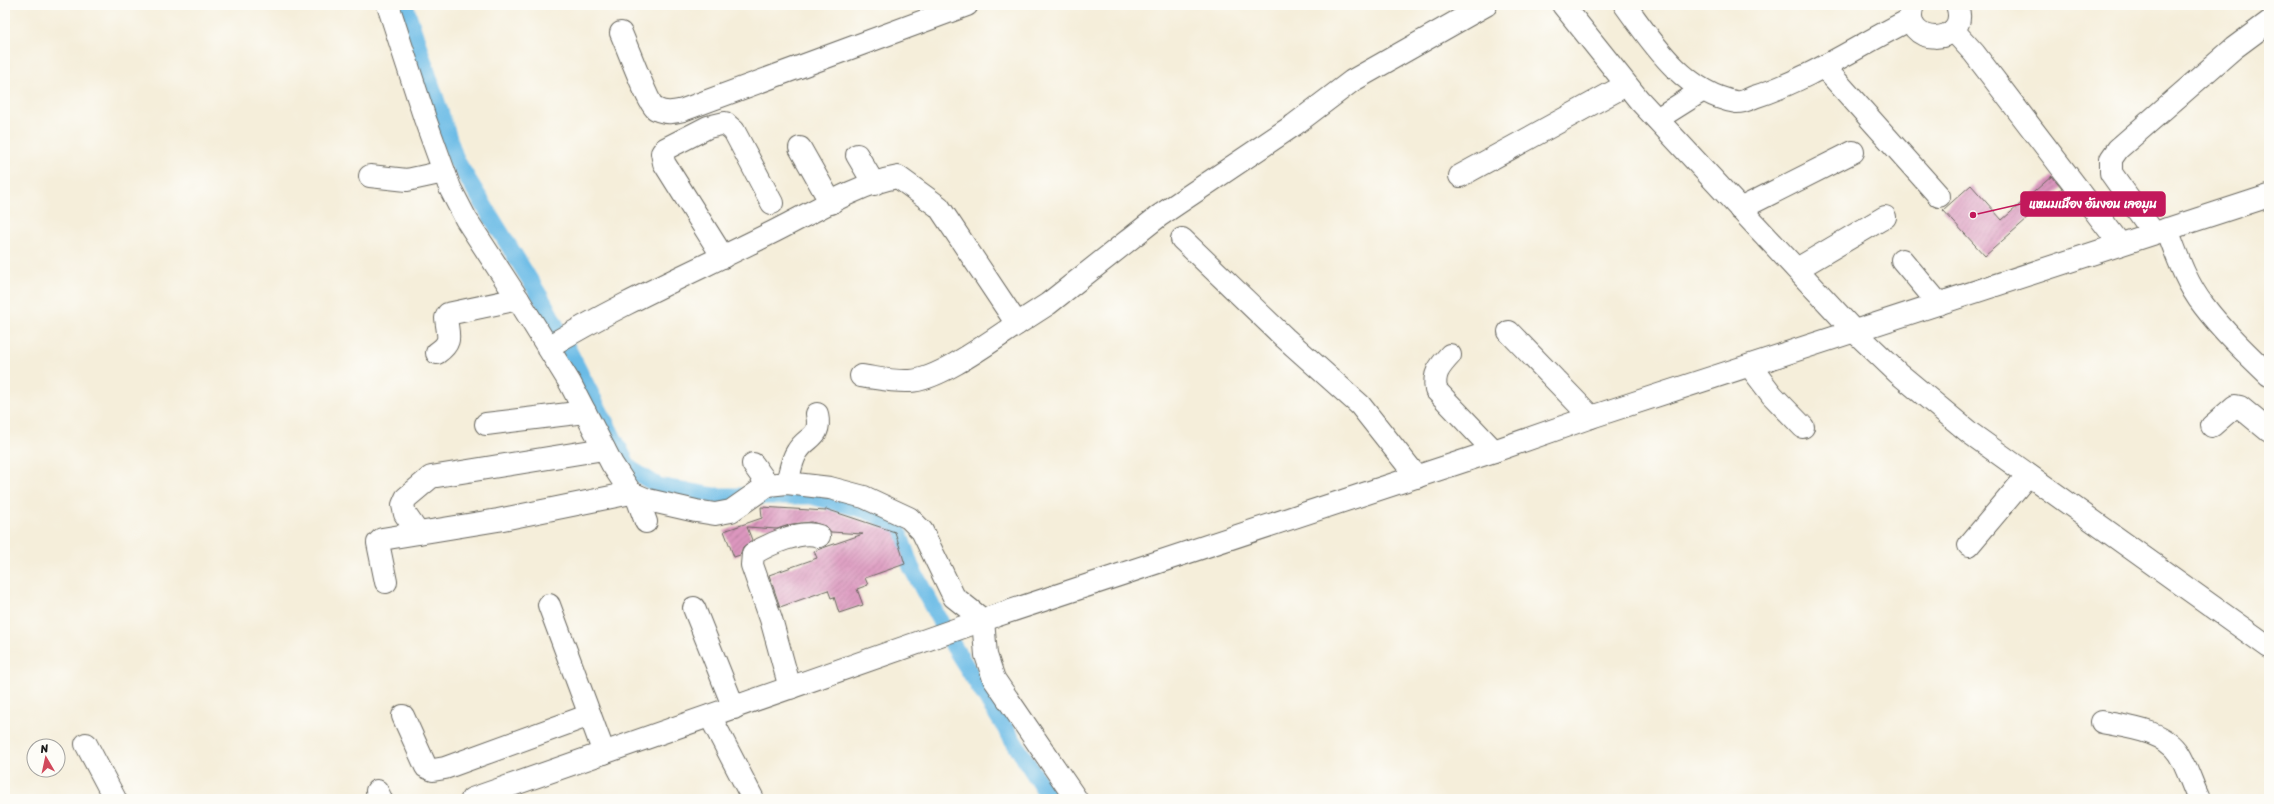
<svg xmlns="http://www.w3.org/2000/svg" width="2274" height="804" viewBox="0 0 2274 804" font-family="Sriracha,'Playpen Sans Thai',sans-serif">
<defs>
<pattern id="building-hatch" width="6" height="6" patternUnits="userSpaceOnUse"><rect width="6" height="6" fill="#db96be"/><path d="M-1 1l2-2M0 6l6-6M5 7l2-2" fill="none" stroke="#b17a9a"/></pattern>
</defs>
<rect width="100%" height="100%" fill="#fdfcf7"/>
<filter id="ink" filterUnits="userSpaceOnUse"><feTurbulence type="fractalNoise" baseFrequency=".025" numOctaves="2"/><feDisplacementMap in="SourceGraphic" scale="8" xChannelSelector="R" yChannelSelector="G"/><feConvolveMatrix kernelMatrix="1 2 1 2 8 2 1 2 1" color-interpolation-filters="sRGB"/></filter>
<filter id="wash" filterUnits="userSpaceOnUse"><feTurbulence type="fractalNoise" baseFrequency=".012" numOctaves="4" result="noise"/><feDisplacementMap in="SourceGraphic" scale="16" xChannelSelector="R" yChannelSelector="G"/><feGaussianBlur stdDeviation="0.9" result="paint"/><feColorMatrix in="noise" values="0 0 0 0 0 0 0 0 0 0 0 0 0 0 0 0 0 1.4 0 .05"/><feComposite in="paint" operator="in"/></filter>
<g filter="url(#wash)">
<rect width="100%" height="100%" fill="#f5eeda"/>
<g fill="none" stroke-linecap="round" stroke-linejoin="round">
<path stroke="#6bbbe6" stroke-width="17" d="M405,5l51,155 88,143 85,165 29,18 57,10h96l54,14 31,14 15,43 43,80 96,152"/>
</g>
<g id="blocks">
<g fill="url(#building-hatch)">
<path d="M2052,176l10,12 -77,68 -42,-46 28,-25 31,35z"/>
<path d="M761,507l65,4v-2l69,23 10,32 -40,14 3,7 -11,4 6,16 -24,8 -5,-16 -3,1 -3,-8 -48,17 -11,-32 48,-17 -3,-7 49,-17 -32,-2 -4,-5 -15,-5 -20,2 -15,5 -30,-2 5,13 -9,7 -3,8 -6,2 -10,-26 38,-13z"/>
</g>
</g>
</g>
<g filter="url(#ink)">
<use href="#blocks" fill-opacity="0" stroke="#68665e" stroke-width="1"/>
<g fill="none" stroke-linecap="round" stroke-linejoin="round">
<g stroke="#68665e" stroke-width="24">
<g id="minor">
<path d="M388,5l37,114 25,69 16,31 52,80 52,84 42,81 19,29 17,7 48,11 19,3 16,-3 37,-26 19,-2 43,5 34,9 45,21 13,13 32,66 29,23 3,35 8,24 82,120"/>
<path d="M1563,5l76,95 215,231 44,42 72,60 299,214"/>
<path d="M1625,5c28,39 60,88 111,97 5,1 13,-3 18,-5 56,-18 105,-52 157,-78"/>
<path d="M1913,5c-15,42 59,43 44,0"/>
<path d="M1953,30l21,23 146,191"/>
<path d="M621,33c6,13 27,71 35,76 10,5 18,3 27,1l284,-105"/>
<path d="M1824,67l115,129"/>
<path d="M1657,119l46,-29"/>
<path d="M800,148l31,55"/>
<path d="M857,155l17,29"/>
<path d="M370,176l37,4 37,-8"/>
<path d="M1460,176l166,-91"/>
<path d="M1740,209l113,-57"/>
<path d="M2167,229c10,27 19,54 37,77 19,25 42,47 65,69"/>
<path d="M2153,232l-42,-59v-14l7,-10 116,-101 35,-26"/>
<path d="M1182,239l103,99 75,67 57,72"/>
<path d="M723,257l-59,-94 -2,-10 3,-4 43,-22 17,-4 9,8 38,72"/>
<path d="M1902,260l37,44"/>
<path d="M1797,269l88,-52"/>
<path d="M1509,332l82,85"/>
<path d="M548,347c71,-43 147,-76 221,-113 37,-18 90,-51 129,-57l41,30 78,117 31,-20 111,-88 135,-91 58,-44 134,-76"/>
<path d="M437,353c16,-11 11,-17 9,-35l2,-4 70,-15"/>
<path d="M1450,355c-11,12 -17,19 -14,35l58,61"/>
<path d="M1750,366l22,29 31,32"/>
<path d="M861,376c15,2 33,6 49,5 29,-1 81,-40 107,-57"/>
<path d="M486,424l99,-12"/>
<path d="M2212,426l23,-20 5,1 29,24"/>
<path d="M753,464l15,21"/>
<path d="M787,483c3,-10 4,-22 10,-31 10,-17 25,-13 20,-38"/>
<path d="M636,495l10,27"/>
<path d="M418,533l-13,-19 -2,-9 3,-7 25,-21 173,-28"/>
<path d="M1969,545l59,-70"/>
<path d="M386,582l-8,-39 4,-4 116,-19 133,-27"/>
<path d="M549,605l55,148"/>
<path d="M694,608l40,100"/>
<path d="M790,688l-19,-69 -19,-54 1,-11c14,-9 49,-25 66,-18"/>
<path d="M403,716l23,51 7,3 12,-2 145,-53"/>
<path d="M710,716l43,83"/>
<path d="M2102,722c25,5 62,8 77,32 8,13 13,31 20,45"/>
<path d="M86,744l29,55"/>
<path d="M377,791l4,8"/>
<path d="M472,799l511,-179 511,-169 97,-34 678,-221"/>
</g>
</g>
<use href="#minor" stroke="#fff" stroke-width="22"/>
</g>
</g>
<path fill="none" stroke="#c2185b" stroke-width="1.5" d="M1973 215L2021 204"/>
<circle fill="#c2185b" stroke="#fdfcf7" stroke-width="1.5" cx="1973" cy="215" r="4"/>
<rect fill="#c2185b" stroke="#c2185b" stroke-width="1.5" x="2021" y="192" width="144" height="24" rx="4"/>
<g font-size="12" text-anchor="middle" font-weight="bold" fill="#fff">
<text x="2093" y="208">แหนมเนือง อันงอน เลอมูน</text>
</g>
<rect width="2274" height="804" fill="none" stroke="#fdfcf7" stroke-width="20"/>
<g transform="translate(46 758) rotate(351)"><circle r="19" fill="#fdfcf7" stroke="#a3a29f"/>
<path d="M0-3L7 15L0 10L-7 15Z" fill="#d1495b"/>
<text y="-6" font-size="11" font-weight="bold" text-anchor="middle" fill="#1c1c1c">N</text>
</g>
</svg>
